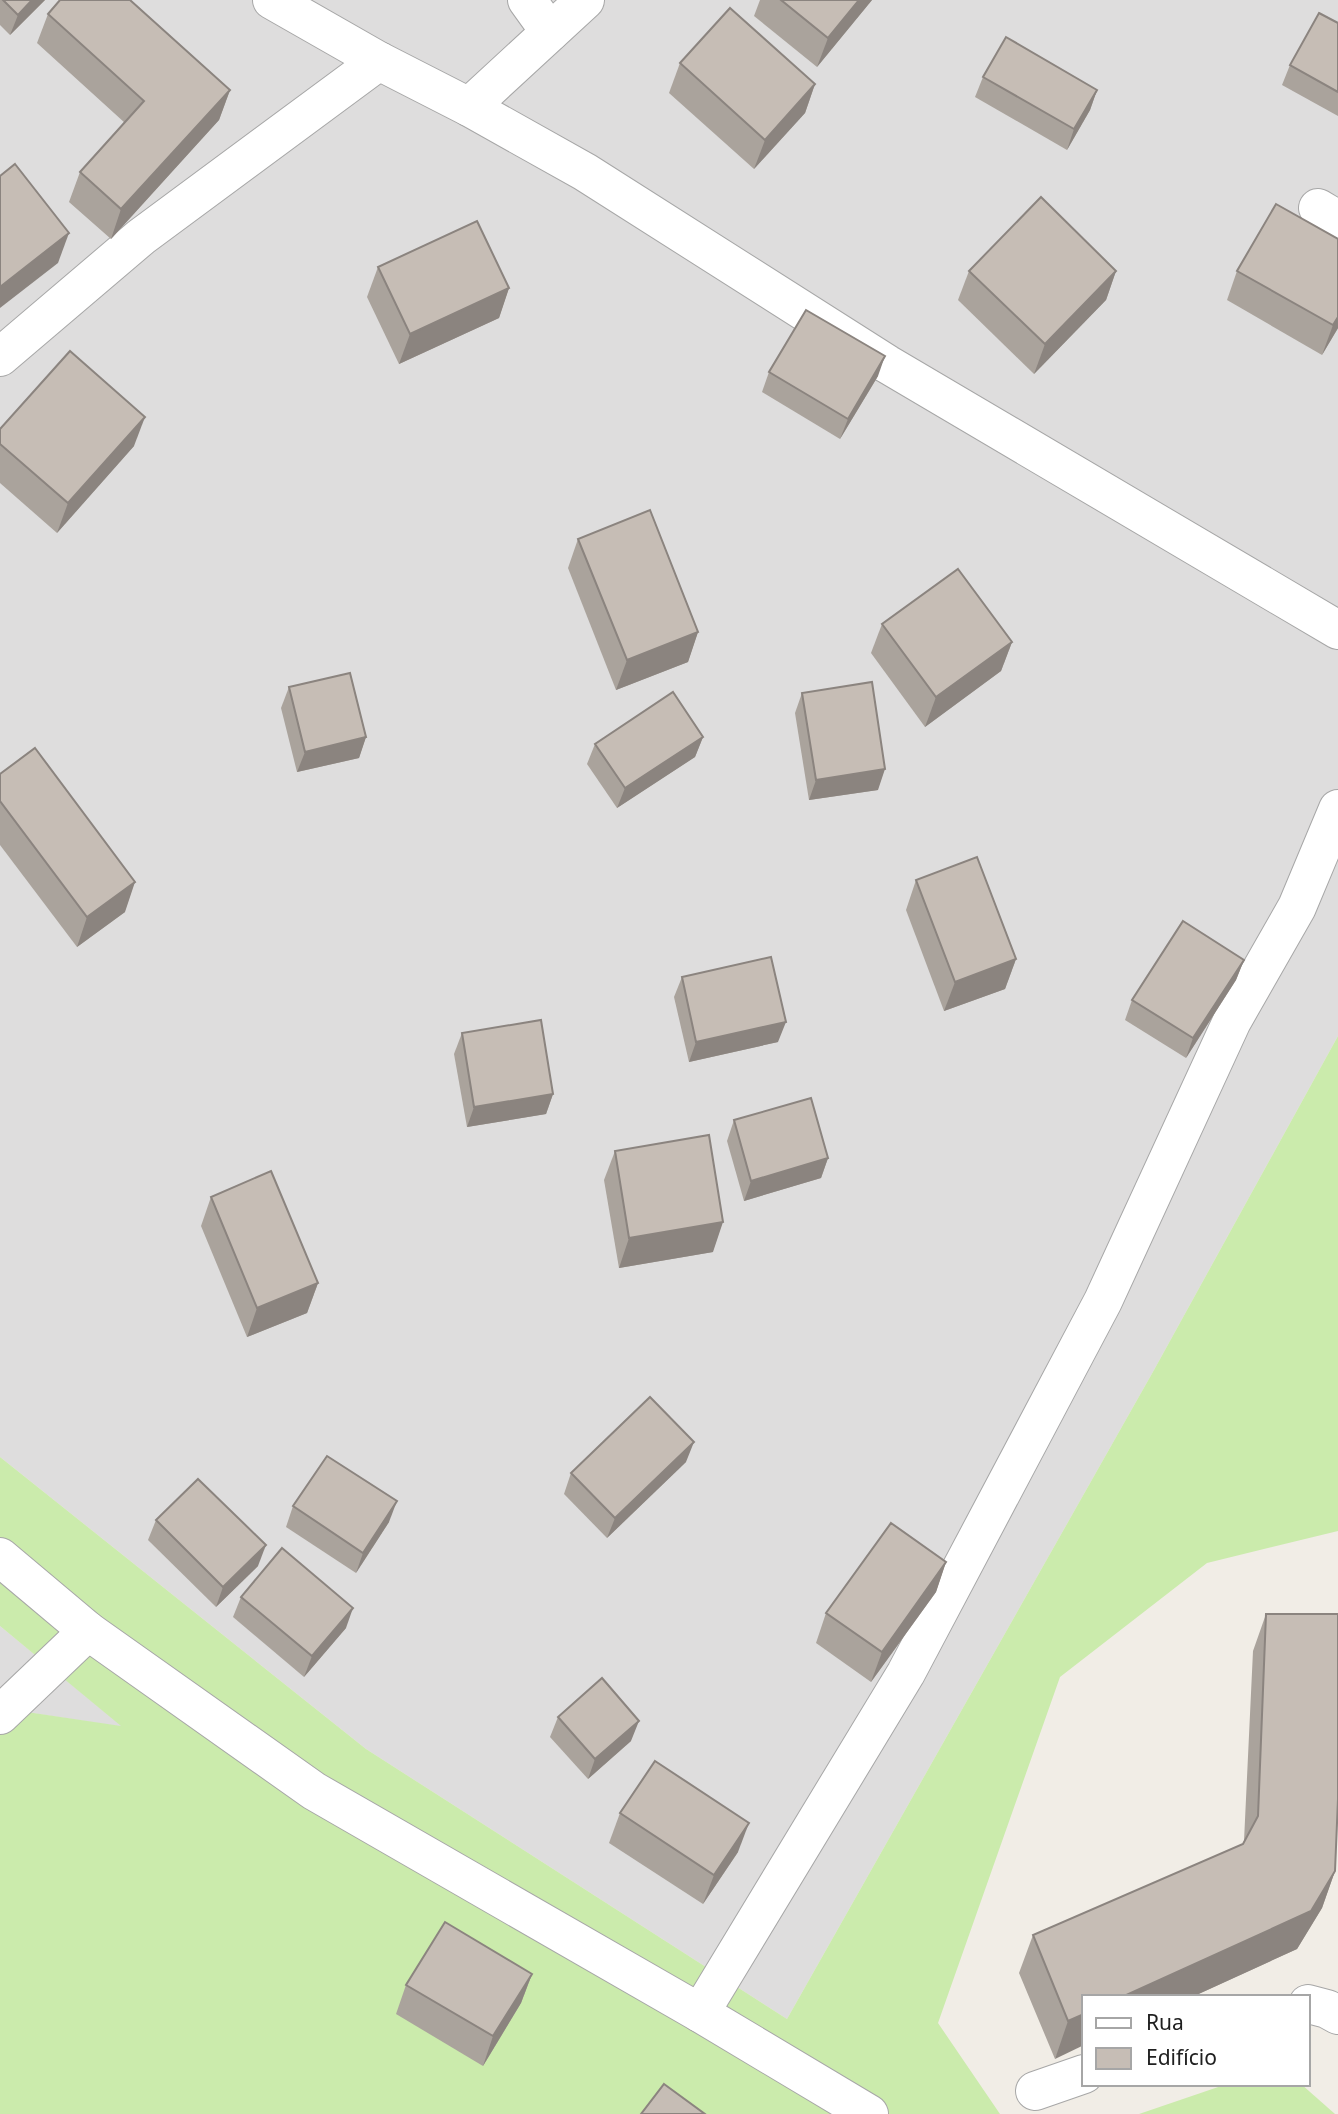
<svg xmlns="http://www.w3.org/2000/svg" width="1338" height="2114" viewBox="0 0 1338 2114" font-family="'Noto Sans',sans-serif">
<rect width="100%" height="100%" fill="#f1ede6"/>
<g fill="#dedddd">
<path d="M0,0h1338v1036l-184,334 -367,649 -421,-270 -366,-292z"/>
<path d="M0,1626l123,101 -123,-19z"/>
</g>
<g fill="#cbebac">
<path d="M1338,1036v495l-131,32 -147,114 -122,346 62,91h-1000v-406l121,18 -121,-100v-169l366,292 421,270 367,-649z"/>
<path d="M1227,2084h74l34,30h-196z"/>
</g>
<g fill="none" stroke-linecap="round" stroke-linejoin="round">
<g stroke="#a7a7a7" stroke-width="40">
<g id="minor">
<path d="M272,0l107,61 90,46 116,65 302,192 451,266"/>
<path d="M527,0l23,32"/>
<path d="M469,107l116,-107"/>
<path d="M1318,208l20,12"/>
<path d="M0,357l141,-120 238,-176"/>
<path d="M0,1557l88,74 226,160 386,222 206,-340 197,-372 129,-280 65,-114 41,-98"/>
<path d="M0,1715l88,-84"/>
<path d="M1308,2004l19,5 11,6"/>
<path d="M700,2013l169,101"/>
<path d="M1035,2091l49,-17"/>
</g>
</g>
<use href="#minor" stroke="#fff" stroke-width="38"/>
</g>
<g fill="#aaa39c">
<path d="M0,0h45l-35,35 -10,-10z"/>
<path d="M760,0h112l-55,67 -63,-51z"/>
<path d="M48,14l182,76 -11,30 -108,119 -42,-37 11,-30 45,-49 -88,-80z"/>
<path d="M1338,23v93l-56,-31 8,-20z"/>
<path d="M680,63l135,21 -10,29 -51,56 -85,-76z"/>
<path d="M983,77l114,13 -7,20 -23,40 -92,-53z"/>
<path d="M378,267l131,21 -10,30 -100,46 -32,-67z"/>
<path d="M969,271h147l-10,29 -72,74 -76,-74z"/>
<path d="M1237,271l101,57 -16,27 -95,-55z"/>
<path d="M769,372l109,4 -38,63 -78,-47z"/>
<path d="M0,429l134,17 -77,87 -57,-50z"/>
<path d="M578,539l120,93 -10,30 -72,28 -48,-122z"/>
<path d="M882,624l130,18 -11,29 -76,56 -54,-74z"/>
<path d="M289,687l77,50 -7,21 -62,14 -16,-64z"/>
<path d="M802,693l76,97 -69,10 -14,-87z"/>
<path d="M703,737l-8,20 -78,51 -30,-44 8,-20z"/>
<path d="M0,774l125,138 -48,35 -77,-102z"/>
<path d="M916,880l100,79 -11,30 -61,22 -38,-101z"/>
<path d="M1244,960l-8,20 -50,78 -61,-38 7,-20z"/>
<path d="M682,977l96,65 -89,20 -15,-65z"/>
<path d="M462,1033l91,61 -7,20 -79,13 -13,-73z"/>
<path d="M734,1120l94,38 -7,20 -77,23 -17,-60z"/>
<path d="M615,1151l98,101 -94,16 -15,-88z"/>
<path d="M211,1197l107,86 -11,30 -60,24 -46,-111z"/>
<path d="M686,1462l-79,76 -43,-44 7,-21z"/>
<path d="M293,1506l96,16 -33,51 -70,-46z"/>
<path d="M156,1520l102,46 -42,41 -68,-67z"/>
<path d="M946,1562l-10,30 -65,90 -55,-39 10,-30z"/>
<path d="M241,1597l105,31 -42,49 -71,-60z"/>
<path d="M1266,1614l69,257 -13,37 -25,41 -105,48h-108l-29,62 -36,-86 14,-38 210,-91 1,-3 9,-190z"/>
<path d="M558,1717l73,24 -43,38 -38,-42z"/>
<path d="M620,1813l118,39 -35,52 -94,-61z"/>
<path d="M532,1974l-11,29 -38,63 -87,-52 10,-29z"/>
</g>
<g fill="#8b847f">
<path d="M32,0h13l-35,35 8,-20z"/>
<path d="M859,0h13l-55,67 11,-29z"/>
<path d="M815,84l-10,29 -51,56 11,-29z"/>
<path d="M230,90l-11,30 -108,119 10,-30z"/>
<path d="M1097,90l-7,20 -23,40 7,-21z"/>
<path d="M69,233l-11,30 -58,45v-21z"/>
<path d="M1116,271l-10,29 -72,74 11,-30z"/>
<path d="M509,288l-10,30 -100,46 11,-30z"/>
<path d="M1338,317v11l-16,27 11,-30z"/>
<path d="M885,356l-7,20 -38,63 8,-20z"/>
<path d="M145,417l-11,29 -77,87 11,-30z"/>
<path d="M698,632l-10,30 -72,28 11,-30z"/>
<path d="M1012,642l-11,29 -76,56 11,-30z"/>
<path d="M366,737l-7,21 -62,14 8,-20z"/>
<path d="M703,737l-8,20 -78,51 8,-20z"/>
<path d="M885,769l-7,21 -69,10 7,-20z"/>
<path d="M135,882l-10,30 -48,35 10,-30z"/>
<path d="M1016,959l-11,30 -61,22 11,-29z"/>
<path d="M1244,960l-8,20 -50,78 7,-20z"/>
<path d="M786,1022l-8,20 -89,20 7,-20z"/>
<path d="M553,1094l-7,20 -79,13 7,-20z"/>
<path d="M828,1158l-7,20 -77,23 7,-20z"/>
<path d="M723,1222l-10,30 -94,16 10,-30z"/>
<path d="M318,1283l-11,30 -60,24 10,-29z"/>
<path d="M694,1442l-8,20 -79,76 8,-20z"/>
<path d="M397,1501l-8,21 -33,51 7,-20z"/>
<path d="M266,1545l-8,21 -42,41 7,-20z"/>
<path d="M946,1562l-10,30 -65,90 11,-30z"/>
<path d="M353,1608l-7,20 -42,49 8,-21z"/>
<path d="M639,1721l-8,20 -43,38 7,-20z"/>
<path d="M749,1823l-11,29 -35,52 11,-29z"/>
<path d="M1335,1871l-13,37 -25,41 -105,48h-70z"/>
<path d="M532,1974l-11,29 -38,63 10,-30z"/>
<path d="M1084,2014v31l-29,14 13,-38z"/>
</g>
<g fill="#c6bdb5" stroke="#8b847f" stroke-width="2">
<path d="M3,0h29l-14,15z"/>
<path d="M60,0h70l100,90 -109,119 -41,-37 64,-71 -96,-87z"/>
<path d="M781,0h78l-31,38z"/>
<path d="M730,8l85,76 -50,56 -85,-77z"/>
<path d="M1319,13l19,10v69l-48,-27z"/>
<path d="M1006,37l91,53 -23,39 -91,-52z"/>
<path d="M15,164l54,69 -69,54v-111z"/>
<path d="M1041,197l75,74 -71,73 -76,-73z"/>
<path d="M1276,204l62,35v78l-5,8 -96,-54z"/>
<path d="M477,221l32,67 -99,46 -32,-67z"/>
<path d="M806,310l79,46 -37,63 -79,-47z"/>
<path d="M70,351l75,66 -77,86 -68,-59v-15z"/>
<path d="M650,510l48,122 -71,28 -49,-121z"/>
<path d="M958,569l54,73 -76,55 -54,-73z"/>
<path d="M350,673l16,64 -61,15 -16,-65z"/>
<path d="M872,682l13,87 -69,11 -14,-87z"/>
<path d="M673,692l30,45 -78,51 -30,-44z"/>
<path d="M35,748l100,134 -48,35 -87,-116v-27z"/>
<path d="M977,857l39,102 -61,23 -39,-102z"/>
<path d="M1183,921l61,39 -51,78 -61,-38z"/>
<path d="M771,957l15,65 -90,20 -14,-65z"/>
<path d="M541,1020l12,74 -79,13 -12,-74z"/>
<path d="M811,1098l17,60 -77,23 -17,-61z"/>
<path d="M709,1135l14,87 -94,16 -14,-87z"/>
<path d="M271,1171l47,112 -61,25 -46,-111z"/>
<path d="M650,1397l44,45 -79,76 -44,-45z"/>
<path d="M327,1456l70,45 -34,52 -70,-47z"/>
<path d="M198,1479l68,66 -43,42 -67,-67z"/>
<path d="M891,1523l55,39 -64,90 -56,-39z"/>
<path d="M282,1548l71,60 -41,48 -71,-59z"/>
<path d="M1266,1614h72v185l-3,72 -24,40 -189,86h-38v17l-16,7 -35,-86 210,-91 15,-28z"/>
<path d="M602,1678l37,43 -44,38 -37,-42z"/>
<path d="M655,1761l94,62 -35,52 -94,-62z"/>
<path d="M445,1922l87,52 -39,62 -87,-51z"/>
<path d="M664,2084l41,30h-64z"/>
</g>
<rect x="1082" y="1995" width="228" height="91" fill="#ffffff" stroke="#a6a6a6" stroke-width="2"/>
<rect x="1096" y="2018" width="35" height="10" fill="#ffffff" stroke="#a6a6a6" stroke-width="2"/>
<text x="1146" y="2030" font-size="21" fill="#202020">Rua</text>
<rect x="1096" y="2048" width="35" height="21" fill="#c6bdb5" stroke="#a6a6a6" stroke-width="2"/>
<text x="1146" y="2065" font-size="21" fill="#202020">Edifício</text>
</svg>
